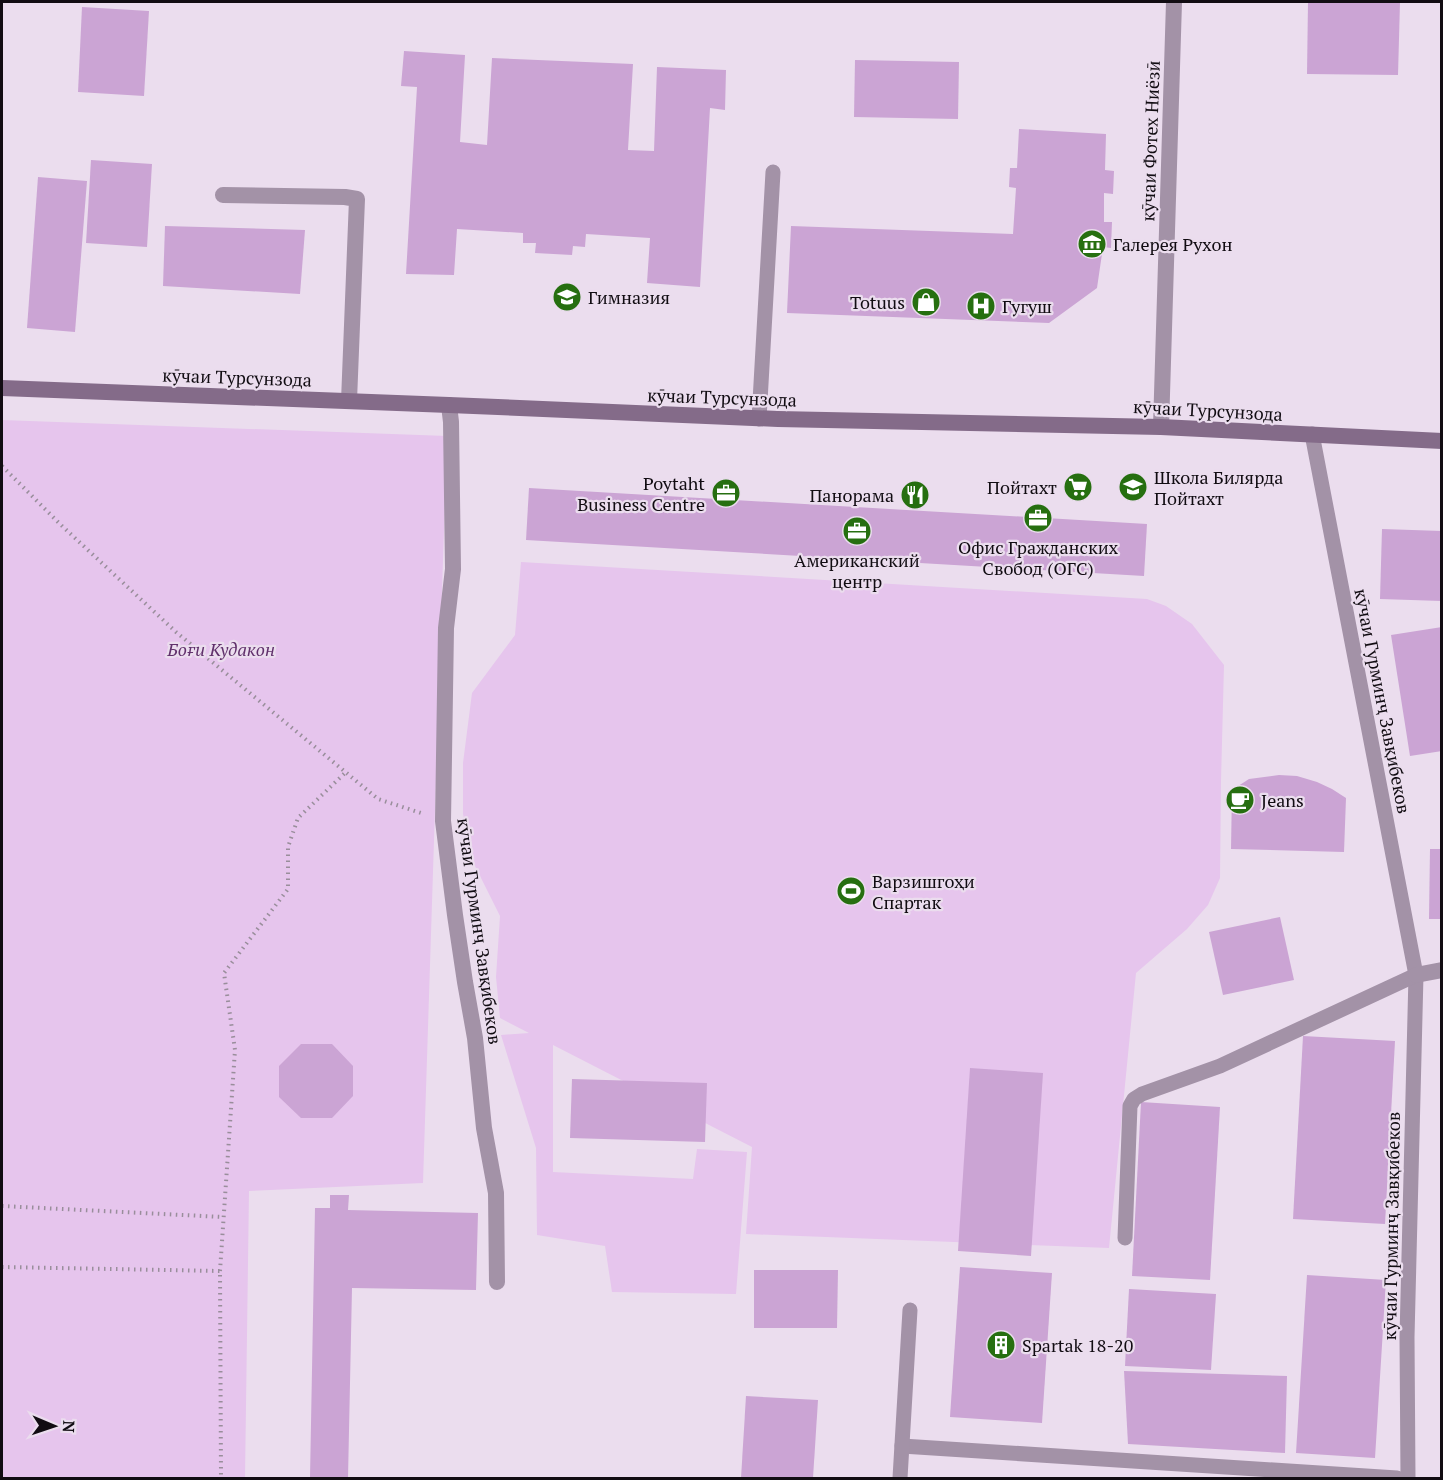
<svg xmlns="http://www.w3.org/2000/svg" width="1443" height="1480" viewBox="0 0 1443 1480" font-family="'PT Serif',serif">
<rect width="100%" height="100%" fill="#ebddee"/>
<g fill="#e6c5ed">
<path d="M2,420l445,16 -24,747 -174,8 -4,287h-243z"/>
<path d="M521,562l626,37 19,7 26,18 32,41 -3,116 -1,97 -12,27 -21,24 -51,44 -27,275 -363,-14 6,-87 -199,-102v127l140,7 4,-30 50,3 -11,142 -124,-2 -7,-46 -68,-11 -1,-87 -35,-113 28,-2 -29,-15 -4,-41 4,-61 -26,-52 -11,-50v-51l9,-70 43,-58z"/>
</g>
<g fill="#cba4d4">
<path d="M1308,2h92l-2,73 -91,-1z"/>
<path d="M82,7l67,4 -5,85 -66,-4z"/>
<path d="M404,51l61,4 -5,87 27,3 5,-87 141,6 -5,86 26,1 3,-84 69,3 -1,40 -15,-2 -10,179 -53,-4 3,-45 -64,-4 -1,13 -12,-1 -1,9 -37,-2 1,-10h-13v-10l-66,-4 -3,46 -48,-1 11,-187 -16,-1z"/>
<path d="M855,60l104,2 -1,57 -104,-2z"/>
<path d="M1019,129l87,5 -1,36 9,1 -1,23 -9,-1v29h8l-1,26 -8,-1 -6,41 -48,35 -262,-10 4,-87 222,8 3,-46 -7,-1 1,-19h7z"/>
<path d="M91,160l61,4 -5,83 -61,-4z"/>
<path d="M38,177l49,4 -12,151 -48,-4z"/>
<path d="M165,226l140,4 -5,64 -137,-8z"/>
<path d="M529,488l618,36 -3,52 -618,-36z"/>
<path d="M1382,529l60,2v70l-62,-2z"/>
<path d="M1442,627v124l-32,5 -19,-121z"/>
<path d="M1279,775l18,1 20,6 15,7 14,9 -2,54 -113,-3 1,-59 17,-11z"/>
<path d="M1430,849h12v70h-13z"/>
<path d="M1280,917l14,63 -71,15 -14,-63z"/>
<path d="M1303,1036l92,5 -10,183 -92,-5z"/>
<path d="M301,1044h31l21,22v30l-21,22h-31l-22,-21v-31z"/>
<path d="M970,1068l73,5 -12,183 -73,-5z"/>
<path d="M572,1079l135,4 -2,59 -135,-4z"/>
<path d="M1141,1102l79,5 -10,173 -78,-4z"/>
<path d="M330,1195h19l-1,15 130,3 -2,77 -124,-2 -4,190h-38l5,-270h15z"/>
<path d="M960,1267l92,6 -10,150 -92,-6z"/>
<path d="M754,1270h84l-1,58h-83z"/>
<path d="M1307,1275l79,5 -11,178 -79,-5z"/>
<path d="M1129,1289l87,5 -5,76 -86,-4z"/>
<path d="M1124,1371l163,5 -2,77 -157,-9z"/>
<path d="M746,1396l72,4 -5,78h-72z"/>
</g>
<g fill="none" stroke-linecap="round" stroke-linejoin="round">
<g stroke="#998e9b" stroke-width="4" stroke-dasharray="1.5 4.5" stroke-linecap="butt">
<path d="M2,466l59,59 115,107 202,167 43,14"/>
<path d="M2,1206l221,11"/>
<path d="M2,1267l218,4 1,207"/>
<path d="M220,1271l15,-221 -11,-77 64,-84v-42l10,-29 48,-46"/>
</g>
<g stroke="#a392a7" stroke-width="15">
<path d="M759,419l14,-247"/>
<path d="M1312,434l104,541 -9,362 1,141"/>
<path d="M1125,1238l5,-132 4,-7 8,-5 78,-28 196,-91"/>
<path d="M902,1446l495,32"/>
<path d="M900,1478l10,-168"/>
</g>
<g stroke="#a392a7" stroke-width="16">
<path d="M223,195l122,2 12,2 -8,202"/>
<path d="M449,405l2,17 2,147 -7,59 -3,193 12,94 10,67 10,56 9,90 12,65 1,89"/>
<path d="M1161,427l13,-425"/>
<path d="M1416,975l26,-5"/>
</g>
<path stroke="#846b89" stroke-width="16" d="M2,388l447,17 329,14 383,8 281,14"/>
</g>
<defs>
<g id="museum-disc" transform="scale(1.5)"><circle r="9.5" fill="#266f10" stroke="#ebddee"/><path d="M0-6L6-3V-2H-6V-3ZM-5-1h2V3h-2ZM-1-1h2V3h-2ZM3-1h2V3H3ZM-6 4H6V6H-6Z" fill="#fff"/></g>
<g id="school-disc" transform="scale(1.5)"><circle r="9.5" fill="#266f10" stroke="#ebddee"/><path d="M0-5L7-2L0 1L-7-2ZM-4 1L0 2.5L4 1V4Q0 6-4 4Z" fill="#fff"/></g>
<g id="shop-disc" transform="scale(1.5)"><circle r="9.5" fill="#266f10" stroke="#ebddee"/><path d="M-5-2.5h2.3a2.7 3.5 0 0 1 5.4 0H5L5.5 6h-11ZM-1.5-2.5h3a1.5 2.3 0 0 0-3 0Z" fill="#fff"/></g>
<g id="hospital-disc" transform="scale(1.5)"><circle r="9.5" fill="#266f10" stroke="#ebddee"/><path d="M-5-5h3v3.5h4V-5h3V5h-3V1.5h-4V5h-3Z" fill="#fff"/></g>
<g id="supermarket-disc" transform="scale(1.5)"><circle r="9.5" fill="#266f10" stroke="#ebddee"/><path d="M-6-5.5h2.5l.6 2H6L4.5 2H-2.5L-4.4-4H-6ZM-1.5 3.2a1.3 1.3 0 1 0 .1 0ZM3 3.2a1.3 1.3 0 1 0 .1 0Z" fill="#fff"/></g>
<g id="office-disc" transform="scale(1.5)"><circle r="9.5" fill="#266f10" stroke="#ebddee"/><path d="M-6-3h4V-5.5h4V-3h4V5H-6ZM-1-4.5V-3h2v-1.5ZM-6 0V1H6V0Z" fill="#fff"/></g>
<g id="restaurant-disc" transform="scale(1.5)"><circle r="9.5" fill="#266f10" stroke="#ebddee"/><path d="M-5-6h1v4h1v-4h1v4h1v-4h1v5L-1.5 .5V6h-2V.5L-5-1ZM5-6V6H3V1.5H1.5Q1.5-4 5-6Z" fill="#fff"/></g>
<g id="cafe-disc" transform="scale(1.5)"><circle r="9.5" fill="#266f10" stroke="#ebddee"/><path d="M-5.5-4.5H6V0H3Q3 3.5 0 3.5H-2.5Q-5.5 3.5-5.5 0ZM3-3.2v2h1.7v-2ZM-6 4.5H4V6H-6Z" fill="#fff"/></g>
<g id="stadium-disc" transform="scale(1.5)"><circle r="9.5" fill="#266f10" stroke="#ebddee"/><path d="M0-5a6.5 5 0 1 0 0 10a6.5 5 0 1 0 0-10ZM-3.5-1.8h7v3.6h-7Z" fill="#fff"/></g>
<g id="building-disc" transform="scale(1.5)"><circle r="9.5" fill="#266f10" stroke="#ebddee"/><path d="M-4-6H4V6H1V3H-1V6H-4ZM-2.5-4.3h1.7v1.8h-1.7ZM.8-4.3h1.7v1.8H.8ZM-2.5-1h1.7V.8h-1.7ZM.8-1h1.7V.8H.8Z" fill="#fff"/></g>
</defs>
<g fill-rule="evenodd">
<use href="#museum-disc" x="1092" y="244"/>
<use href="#school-disc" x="567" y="297"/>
<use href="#shop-disc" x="926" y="302"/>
<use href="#hospital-disc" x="981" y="306"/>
<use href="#supermarket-disc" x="1078" y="487"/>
<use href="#school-disc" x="1133" y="487"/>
<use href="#office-disc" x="726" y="493"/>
<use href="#restaurant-disc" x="915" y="495"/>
<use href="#office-disc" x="1038" y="518"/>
<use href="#office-disc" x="857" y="531"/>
<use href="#cafe-disc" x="1240" y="800"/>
<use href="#stadium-disc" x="851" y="891"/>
<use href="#building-disc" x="1001" y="1345"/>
</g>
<g text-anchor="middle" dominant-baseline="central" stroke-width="4.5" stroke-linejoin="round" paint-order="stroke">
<g font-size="18" fill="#110c12" stroke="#ebddee">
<text transform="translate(1150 141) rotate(-88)">кӯчаи Фотех Ниёзӣ</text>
<text transform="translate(237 377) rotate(2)">кӯчаи Турсунзода</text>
<text transform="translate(722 397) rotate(2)">кӯчаи Турсунзода</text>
<text transform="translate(1208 410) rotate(3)">кӯчаи Турсунзода</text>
<text transform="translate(1383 701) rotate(79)">кӯчаи Гурминҷ Завқибеков</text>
<text transform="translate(480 931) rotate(82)">кӯчаи Гурминҷ Завқибеков</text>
<text transform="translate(1391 1226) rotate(-89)">кӯчаи Гурминҷ Завқибеков</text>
</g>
<g font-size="18" fill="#110c12" stroke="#ebddee" text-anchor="start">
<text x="1113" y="244">Галерея Рухон</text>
<text x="588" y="297">Гимназия</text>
<text x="905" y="302" text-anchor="end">Totuus</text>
<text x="1002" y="306">Гугуш</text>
<text x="1154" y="477">Школа Билярда<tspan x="1154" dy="21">Пойтахт</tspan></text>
<text x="705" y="483" text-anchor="end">Poytaht<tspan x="705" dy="21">Business Centre</tspan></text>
<text x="1057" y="487" text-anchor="end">Пойтахт</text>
<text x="894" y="495" text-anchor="end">Панорама</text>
<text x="1038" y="547" text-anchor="middle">Офис Гражданских<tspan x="1038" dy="21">Свобод (ОГС)</tspan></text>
<text x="857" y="560" text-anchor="middle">Американский<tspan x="857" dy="21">центр</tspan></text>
<text x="1261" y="800">Jeans</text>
<text x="872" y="881">Варзишгоҳи<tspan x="872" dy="21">Спартак</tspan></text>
<text x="1022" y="1345">Spartak 18-20</text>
</g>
<g font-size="18" font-style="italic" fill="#61316c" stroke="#ebddee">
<text x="221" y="649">Боғи Кудакон</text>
</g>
</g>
<rect width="1443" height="1480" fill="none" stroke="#110c12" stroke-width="6"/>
<g transform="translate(54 1426) rotate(92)" stroke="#ebddee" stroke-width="4.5" paint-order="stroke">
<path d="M0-4.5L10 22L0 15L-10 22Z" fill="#110c12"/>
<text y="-9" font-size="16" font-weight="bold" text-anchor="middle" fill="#110c12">N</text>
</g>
</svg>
